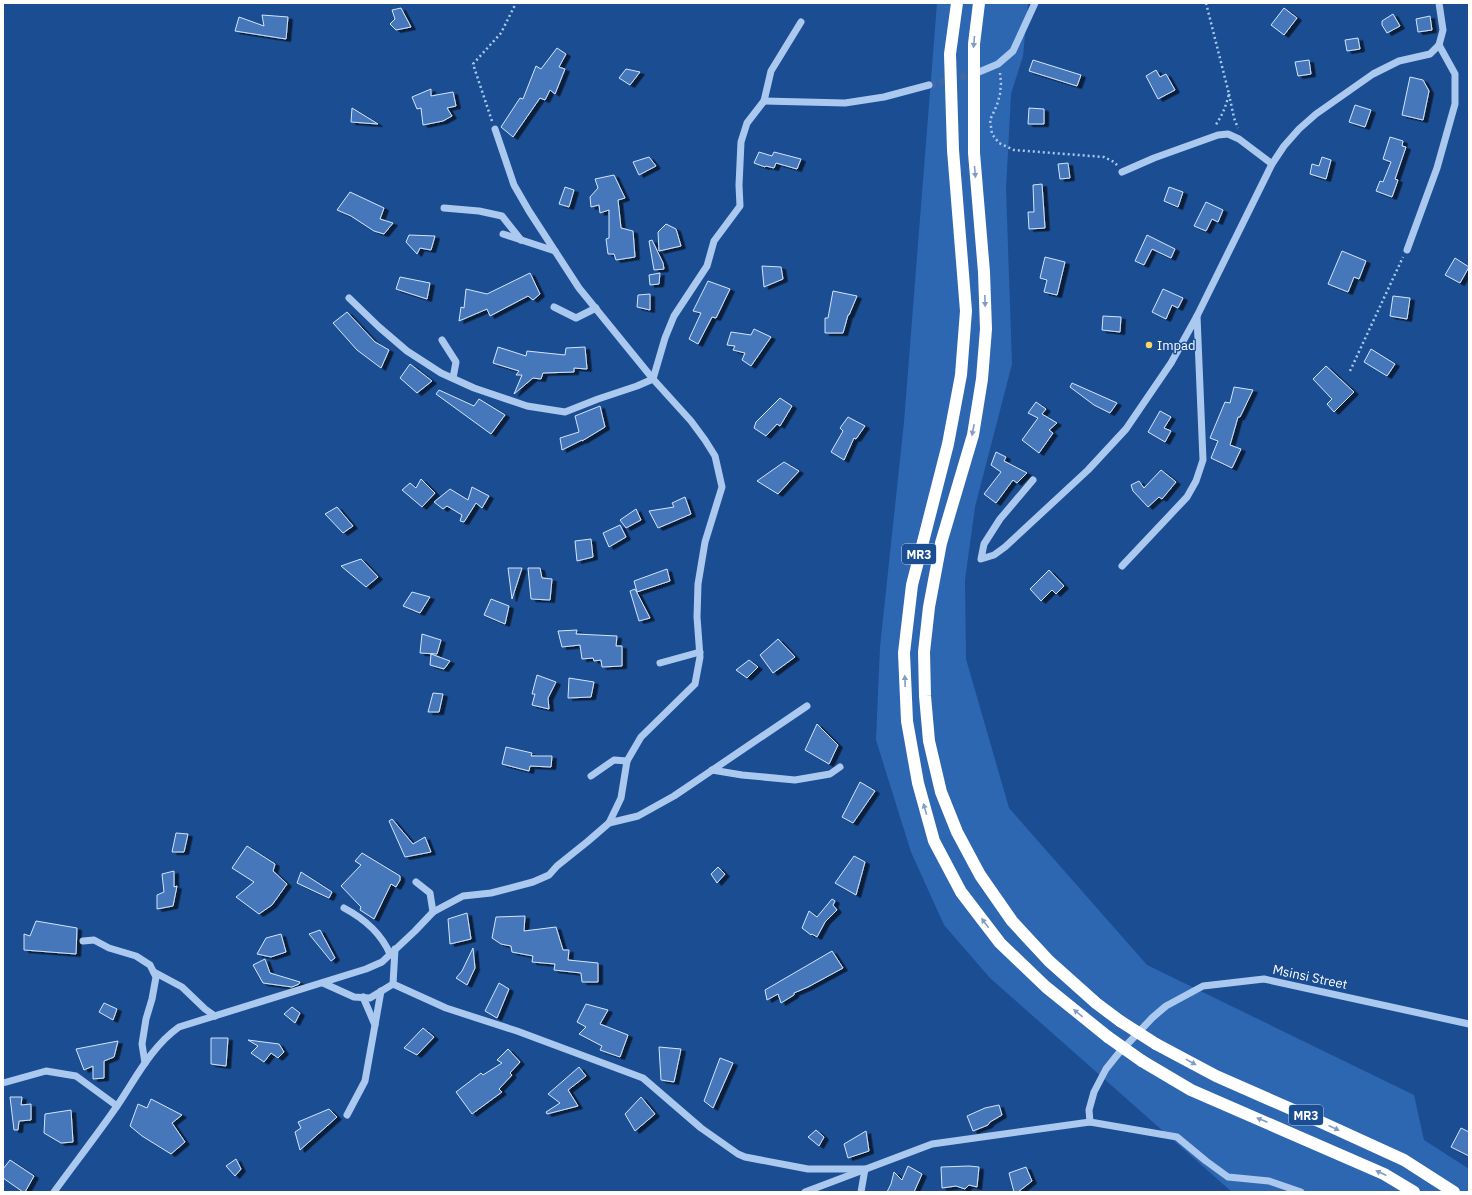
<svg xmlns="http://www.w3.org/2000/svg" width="1472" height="1195" viewBox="0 0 1472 1195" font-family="'IBM Plex Sans',sans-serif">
<defs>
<filter id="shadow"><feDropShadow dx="4.5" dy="2.5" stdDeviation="0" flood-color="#0009"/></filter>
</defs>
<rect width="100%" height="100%" fill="#1b4d93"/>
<path fill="#2e67b1" d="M937,3h91l-5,53 -12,38 -5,95 6,175 -37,143 -10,73 1,79 43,149 138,157 267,130 10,45 45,29v23h-237l-242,-214 -46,-53 -33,-73 -35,-112 4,-93 24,-225z"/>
<g fill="#4477ba" stroke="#d2e4fb" filter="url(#shadow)">
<path d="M401,8l10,19 -15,3 -6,-6 5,-5 -3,-9z"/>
<path d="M1284,8l13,10 -13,17 -13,-10z"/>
<path d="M1393,14l7,12 -13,7 -5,-8v-4z"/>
<path d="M262,15l26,2 -2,22 -51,-8 4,-14 25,9z"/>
<path d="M1430,16l2,14 -14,2 -2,-13z"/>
<path d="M1358,38l2,11 -13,2 -2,-11z"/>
<path d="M557,48l9,6 -7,13 6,2 -10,25 -5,-4 -5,10 -5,-2 -27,39 -12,-10 19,-29 3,1 13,-33 5,3z"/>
<path d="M1033,60l48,15 -4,11 -48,-15z"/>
<path d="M1309,60l2,14 -13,2 -3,-14z"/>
<path d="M626,69l14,3 -10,13 -11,-7z"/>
<path d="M1156,70l4,7 6,-3 9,16 -17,9 -12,-23z"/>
<path d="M1410,77l13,3 6,11 -6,29 -21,-5z"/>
<path d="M431,89v7l22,-4 3,14 -9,2 5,8 -9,5 -20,4 -2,-17 -4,1 -5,-12z"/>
<path d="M1355,105l16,5 -6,17 -16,-5z"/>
<path d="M352,108l26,16 -27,-2z"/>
<path d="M1029,108l15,1v15h-16z"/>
<path d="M1390,137l13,4 -1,5 4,1 -11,32 3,1 -6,17 -16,-6 4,-10 3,1 8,-20 -8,-3z"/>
<path d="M759,152l13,4 2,-4 27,7 -4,10 -21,-6 -2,5 -8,-2 -1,1 -11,-4z"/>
<path d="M649,157l7,9 -17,9 -6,-13z"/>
<path d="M1322,157l9,3 -5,19 -16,-5 2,-10 7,2z"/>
<path d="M1068,163l2,15 -10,1 -2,-15z"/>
<path d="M614,175l11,23 -7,2 3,28 12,3 2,26 -19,3 -2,-6h-6l-2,-15 3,-1v-28l-9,3 -1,-8 -8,2 -1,-10 8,-9 -3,-9z"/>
<path d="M1042,184l3,44 -16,1 -1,-17h6l-1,-27z"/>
<path d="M565,187l9,3 -5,17 -10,-3z"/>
<path d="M1169,187l14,5 -5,15 -14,-6z"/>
<path d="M350,192l34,16 -4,11 13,4 -9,11 -10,-3 -23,-15 -14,-6z"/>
<path d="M1206,202l17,8 -5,12 -6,-3 -6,12 -12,-5z"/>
<path d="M666,224l10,5 5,17 -22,5 -1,-19z"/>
<path d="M409,235l26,1 -4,14 -11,-2 -3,6 -11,-12z"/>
<path d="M1147,235l28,14 -4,9 -19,-9 -8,16 -9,-4z"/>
<path d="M652,240l11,23 1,6 -10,1 -5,-29z"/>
<path d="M1342,251l24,10 -7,18 -5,-2 -6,15 -20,-8z"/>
<path d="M1045,257l20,5 -8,33 -13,-3 3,-12 -7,-2z"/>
<path d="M1455,258l14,9 -9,16 -15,-8z"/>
<path d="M762,266l19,1 2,12 -19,8z"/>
<path d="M530,273l10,21 -7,6 -5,-4 -38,20 -3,-7 -28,12 2,-14 3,1 2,-19 21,5z"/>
<path d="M660,273l-1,11 -9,1 -1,-10z"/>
<path d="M400,277l30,6 -3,16 -31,-10z"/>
<path d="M708,281l22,8 -14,29 -4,-1 -14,27 -9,-5 12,-26 -8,-2z"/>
<path d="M1163,289l20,9 -5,10 -6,-3 -6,14 -14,-7z"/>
<path d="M833,291l24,5 -8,19h-1l-5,18h-18v-15h3z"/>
<path d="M650,294v16l-13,-3 1,-12z"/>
<path d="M1393,296l17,2 -3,21 -17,-3z"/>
<path d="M347,312l28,30 14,8 -8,18 -24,-18 -24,-27z"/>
<path d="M1103,316l18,1 -1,15 -18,-2z"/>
<path d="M754,329l17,8 -20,29 -9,-6 3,-7 -12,-3 2,-4 -8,-1 4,-13 20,3z"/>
<path d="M498,347l28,9 1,-5 38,4 1,-7 19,-1 2,22 -13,-1v4l-31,1 -2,6 -8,-1 -19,16 8,-19h-6l3,-4 -26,-8z"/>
<path d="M1371,349l24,15 -8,12 -23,-14z"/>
<path d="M410,364l22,17 -15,12 -17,-15z"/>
<path d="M1326,366l28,26 -20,20 -7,-8 5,-5 -19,-20z"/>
<path d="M1072,383l45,20 -7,10 -16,-8 -24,-18z"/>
<path d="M1234,387l19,3 -13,27h-2l-8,28 11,4 -9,19 -21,-10 7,-17 -8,-3 15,-36 5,1z"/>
<path d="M439,390l35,16 5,-7 26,16 -14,19 -55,-40z"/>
<path d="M780,398l12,8 -12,20 -3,-2 -11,12 -12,-8 2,-6z"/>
<path d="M1036,402l10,7 -4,5 15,9 -8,7 4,3 -14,20 -17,-13 16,-22 -10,-5z"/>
<path d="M600,406l5,21 -23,14v-1l-20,10 -2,-12 19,-6 -4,-16z"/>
<path d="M1160,411l11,6 -7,11 7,3 -6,11 -17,-10z"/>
<path d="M848,417l17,9 -9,13 -2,-1 -10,22 -13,-8 12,-21 -3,-3z"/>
<path d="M996,452l10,5 -2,4 23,12 -10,10 -4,-3 -17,23 -12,-9 17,-22 -10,-7z"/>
<path d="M784,462l15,9 -21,23 -21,-13z"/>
<path d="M1161,470l15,12 -14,17 -3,-2 -11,10 -15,-16 -2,-6 8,-4 5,7z"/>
<path d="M421,479l14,14 -13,14 -20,-17 8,-7 6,5z"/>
<path d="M472,487l17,9 -7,12 -6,-5 -12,19 -4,-1 2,-6 -15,-9 -4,3 -9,-7 16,-13 18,11z"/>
<path d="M685,497l6,17 -33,14 -9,-17 25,-4 -2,-4z"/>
<path d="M337,507l16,19 -10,7 -18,-19z"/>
<path d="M636,509l5,11 -15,8 -6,-8z"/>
<path d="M620,525l6,12 -17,10 -6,-14z"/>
<path d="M591,539l2,18 -16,4 -2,-20z"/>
<path d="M361,559l17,18 -12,10 -25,-21z"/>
<path d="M508,568h14l-10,31z"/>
<path d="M528,568h12l2,10 10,1 -2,21 -19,-1z"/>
<path d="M667,569l3,12 -33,11 -3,-11z"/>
<path d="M1049,570l15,16 -8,8 -4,-4 -11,11 -11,-12z"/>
<path d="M635,589l15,29 -11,3 -9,-30z"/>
<path d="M412,592l18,5 -10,16 -17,-7z"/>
<path d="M491,599l18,7 -4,18 -21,-9z"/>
<path d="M577,630l-1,4 41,2 -1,10h6v20l-20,1 -1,-7 -7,1 -1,-3 -11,1 -2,-14 -18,2 -4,-16z"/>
<path d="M422,634l19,6 -4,14 -17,-1z"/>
<path d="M778,639l17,18 -22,16 -13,-18z"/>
<path d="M431,654l19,7 -6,8 -14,-4z"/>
<path d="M749,660l9,7 -11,11 -11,-8z"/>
<path d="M537,675l19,7 -8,16 1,11 -17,-4 3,-11h-3z"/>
<path d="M569,678l25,4 -3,15 -23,1z"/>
<path d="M433,693l10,1 -4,18h-11z"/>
<path d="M817,724l21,21 -9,19 -24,-14z"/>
<path d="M506,747l26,6 -1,3h21l-1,11 -21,-1 -1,5 -27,-7z"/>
<path d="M860,782l15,9 -22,32 -11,-6z"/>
<path d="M392,819l21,25 12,-7 6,15 -26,5 -16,-36z"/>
<path d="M176,833l12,1 -4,18h-12z"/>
<path d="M247,846l28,18 -2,7 14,13 -15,21 -13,9 -23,-17 18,-15 -22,-14z"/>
<path d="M362,853l38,23v4l-4,7 -5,-3 -17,35 -14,-9 1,-3 -20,-21 20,-21 -6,-4z"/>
<path d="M854,856l11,6 -9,33 -21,-12z"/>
<path d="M718,867l7,7 -8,9 -6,-9z"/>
<path d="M174,871v16l3,-1 -4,20 -16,3v-14l7,-3 -2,-18z"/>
<path d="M301,872l31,20 -3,6 -32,-15z"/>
<path d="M832,899l3,2 -2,4 4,5 -12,12 -8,15 -5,-3 -1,1 -9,-7 7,-17 8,6z"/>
<path d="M467,913l4,26 -21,5 -2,-25z"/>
<path d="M525,916l-1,15 32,-4 7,23h6l-1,10 30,3v19h-16l-1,-9 -27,-3 1,-6 -23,-2 1,-6 -21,-4 -1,-6 -10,-2 -9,-6 4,-21z"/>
<path d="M36,921l41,7 -1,26 -52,-4v-16l6,2z"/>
<path d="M320,930l15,28 -4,3 -22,-27z"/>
<path d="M281,934l5,18 -15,5 -14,-3 9,-16z"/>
<path d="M473,948l2,20 -8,17 -11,-7 6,-7z"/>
<path d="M832,951l11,17 -35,19 -14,6v2l-13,8 -3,-9 -11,6 -2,-10z"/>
<path d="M265,959l5,14 30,9 -1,2 -7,3 -29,-4 -10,-18z"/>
<path d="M499,983l10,6 -12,29 -12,-7z"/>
<path d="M104,1003l13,6 -4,11 -14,-8z"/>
<path d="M586,1004l22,6 -8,14 28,11 -8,22 -20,-7 2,-4 -23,-12 7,-7 -9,-5z"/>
<path d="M292,1007l8,6 -5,10 -11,-9z"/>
<path d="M423,1028l11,9 -17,18 -13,-7z"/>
<path d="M211,1038h17l-2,28 -15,-2z"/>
<path d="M248,1040l31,4 5,8 -6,6 -7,-5 -7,9 -13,-9 7,-7z"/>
<path d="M118,1041l-4,16 -10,4v17l-11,1v-13l-9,4 -8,-21z"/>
<path d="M659,1047l22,2 -7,33 -13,-2z"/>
<path d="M508,1049l12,13 -10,11 2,2 -13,14 3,3 -30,22 -16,-22 25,-19 2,2 19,-12 -5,-3z"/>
<path d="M720,1058l13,5 -20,45 -9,-7z"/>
<path d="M579,1067l7,9 -18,14 10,16 -31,8 -1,-2 14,-9 -12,-9z"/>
<path d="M10,1097h12l-1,8 10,-1v16l-12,1 -1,9h-4z"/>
<path d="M641,1097l14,17 -20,17 -10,-17z"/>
<path d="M151,1099l31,16 -10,8 13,19 -14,12 -29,-18 -12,-10 8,-22 9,4z"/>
<path d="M999,1105l3,10 -12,7 -2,3 -15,6 -6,-15 18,-8z"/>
<path d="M329,1109l8,8 -37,33 -5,-18 6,-4 -3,-6z"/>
<path d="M71,1110l2,32 -12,1 -17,-10 1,-19z"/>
<path d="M1461,1128l8,4v24l-18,-9z"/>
<path d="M816,1130l8,7 -5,9 -11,-9z"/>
<path d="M866,1131l3,20 -21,7 -4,-14z"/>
<path d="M236,1159l5,10 -6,7 -9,-10z"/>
<path d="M10,1160l24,16 -9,16h-2l-20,-14v-9z"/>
<path d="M908,1166l14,8 -8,18h-27l4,-8 3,-12 8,8z"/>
<path d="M969,1166l10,1 -2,20 -8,-2 -4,4 -9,-3 -14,2 -1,-21z"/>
<path d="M1026,1167l6,14 -14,11h-4l-5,-19z"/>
</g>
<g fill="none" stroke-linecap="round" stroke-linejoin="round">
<path stroke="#3d68a3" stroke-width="7" stroke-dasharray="7 3.5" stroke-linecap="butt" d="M929,85l48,-12"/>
<g stroke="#abc9ef" stroke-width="2.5" stroke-dasharray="2 3" stroke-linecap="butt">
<path d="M1206,3l23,91c-3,12 -7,22 -14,32"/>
<path d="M1000,73l1,10 -1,11 -3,11 -7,15 2,14 7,9 15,7 90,7 10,5 3,3"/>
<path d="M1229,94l5,24 4,10"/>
<path d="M492,121l-19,-57 28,-31 15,-30"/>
<path d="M1350,371l53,-114"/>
</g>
<g stroke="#abc9ef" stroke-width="7">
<path d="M979,72l19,-8 15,-13 22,-48"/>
<path d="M764,101l81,2 39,-6 45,-12"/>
<path d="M1122,172l32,-14 64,-23 10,-1 11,5 33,25"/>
<path d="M444,208l35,3 23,5 19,24"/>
<path d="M503,234l52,17"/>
<path d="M1407,250l30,-82 18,-64v-30l-16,-29"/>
<path d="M349,298l30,29 28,24 34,22 33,15 53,18 38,6 33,-13 39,-13 16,-7 12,-41 9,-22 33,-50 7,-25 26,-35 -1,-21 2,-43 6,-19 17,-22 7,-30 30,-49"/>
<path d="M554,307l22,11 20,-10"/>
<path d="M1197,316l75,-152 12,-18 15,-17 17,-15 57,-40 26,-13 31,-7 9,-9 4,-15 -4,-27"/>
<path d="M442,340l14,22 -3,16"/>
<path d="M1033,480l-33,39 -16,25 -3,15 13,-4 11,-8 83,-77 38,-41 45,-66 26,-47 6,144 -7,21 -9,16 -65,69"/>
<path d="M660,663l40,-11"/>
<path d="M712,770l30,5 53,5 35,-6 10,-7"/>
<path d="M591,776l23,-16 13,1"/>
<path d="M609,823l29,-7 36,-20 133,-90"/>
<path d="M416,882l14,11 3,19"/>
<path d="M344,908c19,10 37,25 46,46"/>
<path d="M83,941l11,-1 15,8 27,8 14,9 6,12 -4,22 -6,20 -4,25 3,19"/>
<path d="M395,949l-2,35 53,24 71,23 126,47 58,50 37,26 7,3 63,12h57l-4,23"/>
<path d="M154,972l28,15 23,22 10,7"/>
<path d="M323,983l31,14 16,1 23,-14"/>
<path d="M375,1025l6,-34"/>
<path d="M3,1083l43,-12 30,5 41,30"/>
<path d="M347,1115l18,-34 10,-56 -12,-28"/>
<path d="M1090,1122l-1,-12 5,-18 12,-23 12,-15 34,-36 14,-12 37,-20 61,-7 205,45"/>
<path d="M54,1192c21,-29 43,-57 63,-86 19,-28 34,-59 62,-79l187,-58 16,-7 33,-31 18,-19 30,-16 28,-3 42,-11 16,-7 8,-9 30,-24 22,-19 12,-25 6,-37 14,-24 54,-53 5,-27 -3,-40 1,-33 7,-42 17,-55 -7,-31 -10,-16 -14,-19 -38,-42 -74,-91 -50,-77 -15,-26 -19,-56"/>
<path d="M805,1192l127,-48 158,-22 87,15 29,24 22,16 41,4 32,11"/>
</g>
<g stroke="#fff" stroke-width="12">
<path d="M957,3l-7,51 3,96 13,161 -5,64 -13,69 -36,141 -8,68 3,68 11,62 16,58 27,51 39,51 46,44 62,50"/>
<path d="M979,3l-5,41v109l10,119 2,57 -4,50 -9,56 -32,108 -12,64 -5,45 1,44 4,45 12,51 16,40 23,43 32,46 37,40 47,42 24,18"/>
<path d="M1156,1044l60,32 107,47 81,37 50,32"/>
<path d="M1142,1061l49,29 193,84 30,18"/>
</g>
<g stroke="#fff" stroke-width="12">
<path d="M1120,1021l36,23"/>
<path d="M1108,1037l34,24"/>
</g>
</g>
<defs><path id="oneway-solid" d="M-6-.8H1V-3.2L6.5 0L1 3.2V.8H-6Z"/></defs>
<g fill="#829dc4">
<use href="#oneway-solid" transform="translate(974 42) rotate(95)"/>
<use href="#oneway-solid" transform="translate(975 172) rotate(85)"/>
<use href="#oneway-solid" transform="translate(985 301) rotate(88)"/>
<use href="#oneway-solid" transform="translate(973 430) rotate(101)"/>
<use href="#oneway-solid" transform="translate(905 681) rotate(-92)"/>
<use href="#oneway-solid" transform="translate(925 809) rotate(-106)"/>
<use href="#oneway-solid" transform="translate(985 923) rotate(-127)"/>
<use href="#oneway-solid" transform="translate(1078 1013) rotate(-141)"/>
<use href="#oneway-solid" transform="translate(1191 1062) rotate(29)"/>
<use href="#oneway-solid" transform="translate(1262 1120) rotate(-157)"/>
<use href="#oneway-solid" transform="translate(1334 1128) rotate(25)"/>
<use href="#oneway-solid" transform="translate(1381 1173) rotate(-155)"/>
</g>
<circle fill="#ffd669" stroke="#1b4d93" stroke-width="1.5" cx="1149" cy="345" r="4"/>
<g text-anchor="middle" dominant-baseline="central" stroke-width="3" stroke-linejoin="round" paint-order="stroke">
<g fill="#1b4d93" stroke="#bbcadf" stroke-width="1">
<rect x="902" y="544" width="34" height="20" rx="3"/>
<rect x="1289" y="1105" width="34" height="20" rx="3"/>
</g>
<g font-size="12" font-weight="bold" fill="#fff">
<text x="919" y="554">MR3</text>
<text x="1306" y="1115">MR3</text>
</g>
<g font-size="13" fill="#fff" stroke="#1b4d93" text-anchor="start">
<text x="1157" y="345">Impad</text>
</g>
<g font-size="13" fill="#fff" stroke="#1b4d93">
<text transform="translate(1310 977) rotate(12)">Msinsi Street</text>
</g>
</g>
<rect width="1472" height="1195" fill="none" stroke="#ffffff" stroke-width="8"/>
</svg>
